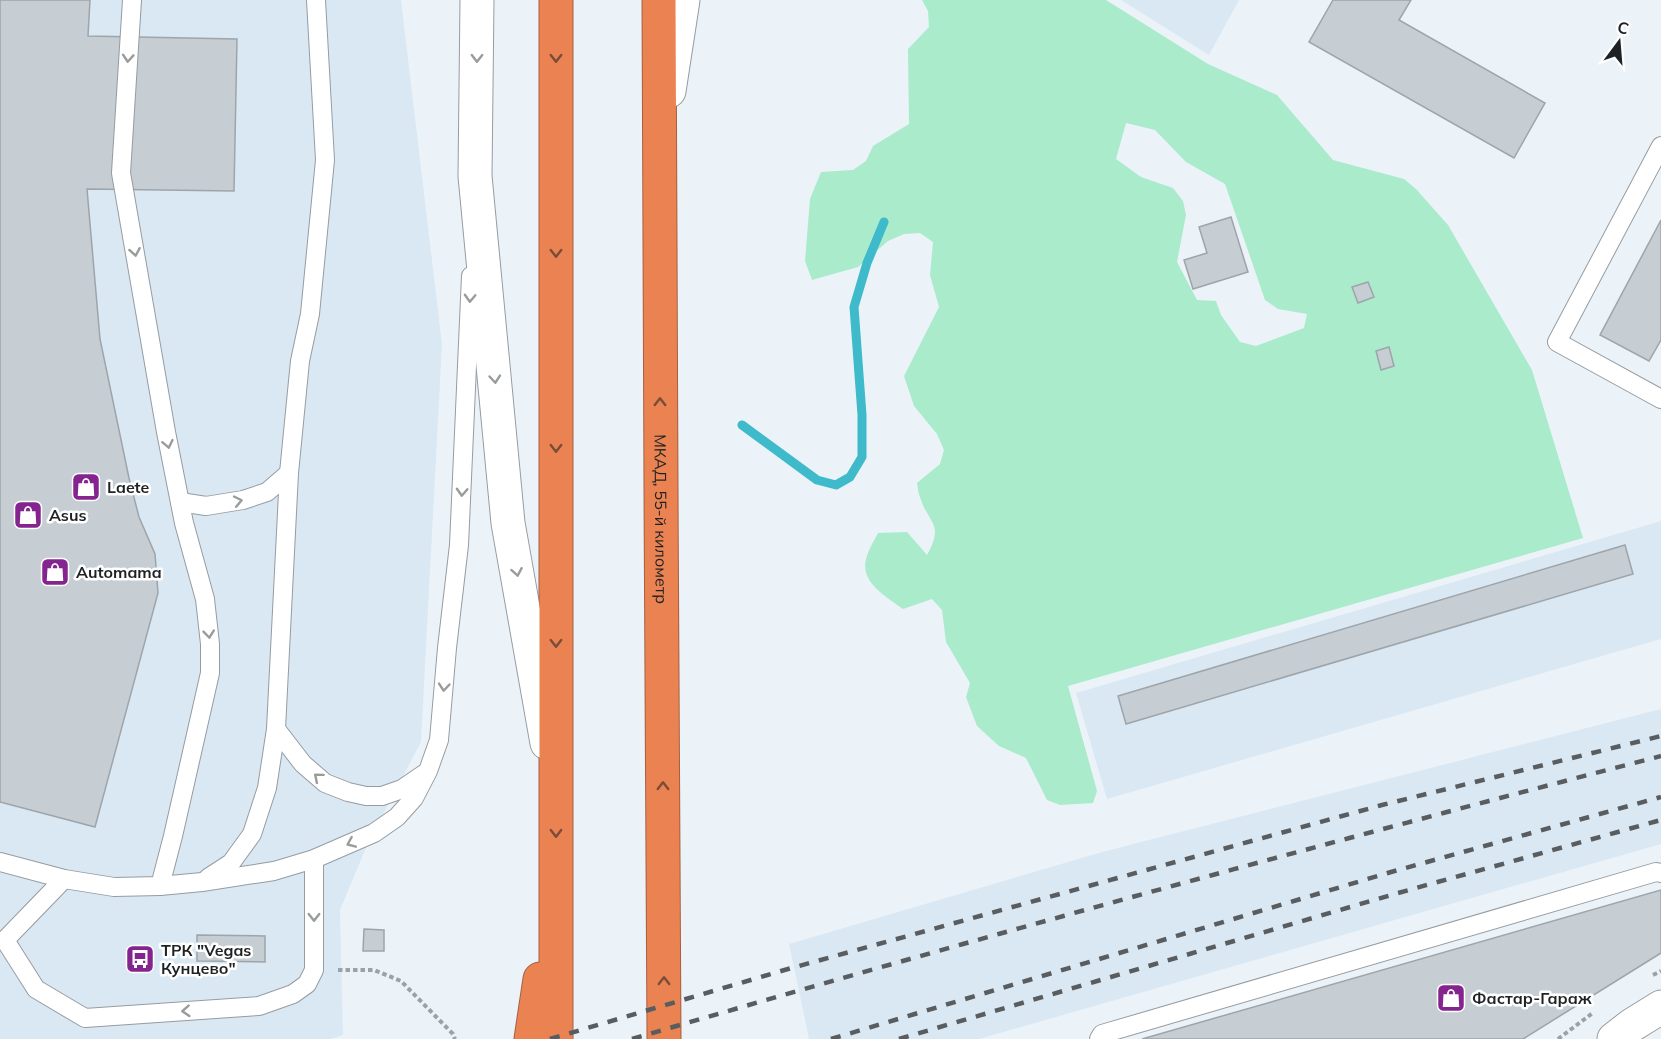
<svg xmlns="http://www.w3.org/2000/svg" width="1661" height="1039" viewBox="0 0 1661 1039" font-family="Mulish,sans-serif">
<rect width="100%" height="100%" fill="#ebf3f9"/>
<g fill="#dae8f3">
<path d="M0,0h401l41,344 -21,398 -53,101 -28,67 3,125 -12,4h-331z"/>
<path d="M1121,0h118l-30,55z"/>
<path d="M1661,521v118l-554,160 -31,-106z"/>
<path d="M1661,709v135l-682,195h-170l-20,-95 313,-92z"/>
</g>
<path fill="#a9ebcb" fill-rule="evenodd" d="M922,0h184l102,64 69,31 56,65 71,19 12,10 32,36 84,145 51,168 -515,148 29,105 -4,12 -33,2 -13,-5 -21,-42 -27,-12 -22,-20 -11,-29 4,-14 -24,-41 -4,-32 -10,-11 -29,10c-16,-12 -43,-26 -37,-50 2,-9 8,-18 12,-26l29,-1 20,23c18,-32 1,-31 -7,-58 -2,-4 -2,-9 -3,-14l23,-19 4,-14 -7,-16 -23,-28 -10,-30 35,-69 -9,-32 3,-33 -13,-9 -16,1 -16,7 -30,26 -46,13 -7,-19 5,-62 11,-27 32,-2 13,-9 7,-15 36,-22 -1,-75 21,-22 -1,-16zM1126,123l29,7 31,32 39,22 40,116 13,9 29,5 -3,14 -48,18 -16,-4 -19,-27 -5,-14 -19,-1 -20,-38 9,-47 -3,-14 -10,-13 -32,-11 -25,-18z"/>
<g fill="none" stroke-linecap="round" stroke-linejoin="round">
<path stroke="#3ebacb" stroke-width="9" d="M742,425l75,55 19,5 14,-8 12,-20v-42l-8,-108 13,-44 17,-41"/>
</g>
<g fill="#c6cdd3" stroke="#9da5aa" stroke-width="1.5">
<path d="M0,0h90l-2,36 149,3 -3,152 -147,-2 13,150 29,139 10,39 16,37 3,39 -63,234 -95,-25z"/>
<path d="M1333,0h78l-12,20 146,83 -31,55 -205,-116z"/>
<path d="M1231,217l17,55 -55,17 -9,-29 23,-7 -8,-26z"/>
<path d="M1661,220v120l-12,21 -49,-26z"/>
<path d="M1368,282l6,15 -16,6 -6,-16z"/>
<path d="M1389,347l5,19 -13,4 -5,-19z"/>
<path d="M1625,545l8,29 -507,150 -8,-28z"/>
<path d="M1661,890v63l-138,86h-381z"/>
<path d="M364,929l20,1v21h-21z"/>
<path d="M197,935l68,1v26l-68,-1z"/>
</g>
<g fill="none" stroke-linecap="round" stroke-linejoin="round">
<g stroke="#959ca2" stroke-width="20">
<g id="lane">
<path d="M132,0l-11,173 45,259 18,91 21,76 5,45v29l-37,163 -13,50"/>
<path d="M1661,146l-104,196 104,57"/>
<path d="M180,502l26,4 37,-6 24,-8 22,-19"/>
<path d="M276,729l27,35 22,19 23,9 18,4h16l20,-7 22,-15"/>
<path d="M0,862l64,17 50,8 46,-1 42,-4 72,-11 40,-12 60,-26 23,-16 17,-19 14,-27 11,-31 8,-92 12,-103 12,-269"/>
<path d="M208,878l23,-15 21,-29 15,-46 9,-59 13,-256 11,-112 10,-47 15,-154 -9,-160"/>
<path d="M64,879l-59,61 31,49 49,29 174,-12 34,-12 14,-10 7,-14v-111"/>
<path d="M1099,1039l3,-5 554,-162 5,1"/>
</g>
</g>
<g stroke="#959ca2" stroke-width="35">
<g id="secondary">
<path d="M477,0l-2,176 33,347 39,220"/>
<path d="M669,91l14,-91"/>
<path d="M1614,1039l18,-14 29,-18"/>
</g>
</g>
<g stroke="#a46042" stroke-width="35">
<g id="highway">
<path d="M556,0v1039"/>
<path id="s1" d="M659,0c-1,346 5,693 5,1039"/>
<path d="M531,1039l9,-60"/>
</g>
</g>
<g stroke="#9ba1a6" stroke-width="4" stroke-dasharray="4.5 3" stroke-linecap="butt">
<path d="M338,970h36l27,11 52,53 2,5"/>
<path d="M1653,975l8,-4"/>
<path d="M1558,1039l36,-27"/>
</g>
<use href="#lane" stroke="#fff" stroke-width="18"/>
<use href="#secondary" stroke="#fff" stroke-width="33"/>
<use href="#highway" stroke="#eb8252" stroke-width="33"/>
<g stroke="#595d60" stroke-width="4.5" stroke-dasharray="10 10" stroke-linecap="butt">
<path d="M550,1039l238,-70 594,-164 279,-69"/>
<path d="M632,1039c341,-100 685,-194 1029,-283"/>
<path d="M831,1039l560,-167 270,-75"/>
<path d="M899,1039l499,-146 263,-73"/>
</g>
</g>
<defs><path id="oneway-chevron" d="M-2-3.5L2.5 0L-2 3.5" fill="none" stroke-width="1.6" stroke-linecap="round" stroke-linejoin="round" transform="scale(1.5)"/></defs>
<g stroke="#9a9c9c">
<use href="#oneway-chevron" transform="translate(128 58) rotate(94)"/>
<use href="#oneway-chevron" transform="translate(477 58) rotate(91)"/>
<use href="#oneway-chevron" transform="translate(135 252) rotate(80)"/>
<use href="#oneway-chevron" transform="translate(470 298) rotate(92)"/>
<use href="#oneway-chevron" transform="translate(495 379) rotate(85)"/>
<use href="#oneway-chevron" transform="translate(168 444) rotate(78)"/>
<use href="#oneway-chevron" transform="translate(462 492) rotate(93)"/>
<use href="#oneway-chevron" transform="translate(238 501) rotate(-12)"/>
<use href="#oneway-chevron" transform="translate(517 572) rotate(80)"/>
<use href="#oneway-chevron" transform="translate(209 634) rotate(84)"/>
<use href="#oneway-chevron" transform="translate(444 687) rotate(95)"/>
<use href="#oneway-chevron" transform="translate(318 777) rotate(-140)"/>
<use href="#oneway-chevron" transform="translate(351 843) rotate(157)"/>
<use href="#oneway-chevron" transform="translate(314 917) rotate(90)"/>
<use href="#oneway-chevron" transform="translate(186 1011) rotate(176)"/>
</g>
<g stroke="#7b4d39">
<use href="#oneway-chevron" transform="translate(556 58) rotate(90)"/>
<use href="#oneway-chevron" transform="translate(556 253) rotate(90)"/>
<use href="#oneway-chevron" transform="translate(660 402) rotate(-90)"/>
<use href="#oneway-chevron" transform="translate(556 448) rotate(90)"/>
<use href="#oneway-chevron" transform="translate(556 643) rotate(90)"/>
<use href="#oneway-chevron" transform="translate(663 786) rotate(-90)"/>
<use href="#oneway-chevron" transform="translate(556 833) rotate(90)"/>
<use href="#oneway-chevron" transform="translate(664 981) rotate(-90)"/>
</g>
<defs>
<g id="shop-square" transform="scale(1.5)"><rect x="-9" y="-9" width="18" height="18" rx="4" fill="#84248e" stroke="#fff"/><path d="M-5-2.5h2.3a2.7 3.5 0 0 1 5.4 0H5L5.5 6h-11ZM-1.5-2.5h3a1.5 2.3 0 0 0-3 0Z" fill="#fff"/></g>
<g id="bus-square" transform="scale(1.5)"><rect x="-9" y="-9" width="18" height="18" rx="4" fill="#84248e" stroke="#fff"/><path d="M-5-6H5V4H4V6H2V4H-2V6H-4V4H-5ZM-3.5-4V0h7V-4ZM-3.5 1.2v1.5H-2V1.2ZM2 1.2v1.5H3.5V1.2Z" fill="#fff"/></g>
</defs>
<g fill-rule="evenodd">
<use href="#shop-square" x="86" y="487"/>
<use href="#shop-square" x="28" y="515"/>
<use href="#shop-square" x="55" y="572"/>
<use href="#bus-square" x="140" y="959"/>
<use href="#shop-square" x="1451" y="998"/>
</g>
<g text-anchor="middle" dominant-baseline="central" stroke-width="5" stroke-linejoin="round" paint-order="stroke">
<g font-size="16" font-weight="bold" fill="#1f2224" stroke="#fff" text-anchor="start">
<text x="107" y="487">Laete</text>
<text x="49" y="515">Asus</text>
<text x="76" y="572">Automama</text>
<text x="161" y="950">ТРК "Vegas<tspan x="161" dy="18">Кунцево"</tspan></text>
<text x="1472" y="998">Фастар-Гараж</text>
</g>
<g font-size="16" fill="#1f2224" stroke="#fff">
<text stroke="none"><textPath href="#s1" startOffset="519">МКАД, 55-й километр</textPath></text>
</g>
</g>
<g transform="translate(1619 42) rotate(16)" stroke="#ffffff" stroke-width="4.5" paint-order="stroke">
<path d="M0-4.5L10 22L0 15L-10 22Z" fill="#1f2224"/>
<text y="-9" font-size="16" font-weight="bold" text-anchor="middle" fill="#1f2224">С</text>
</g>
</svg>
